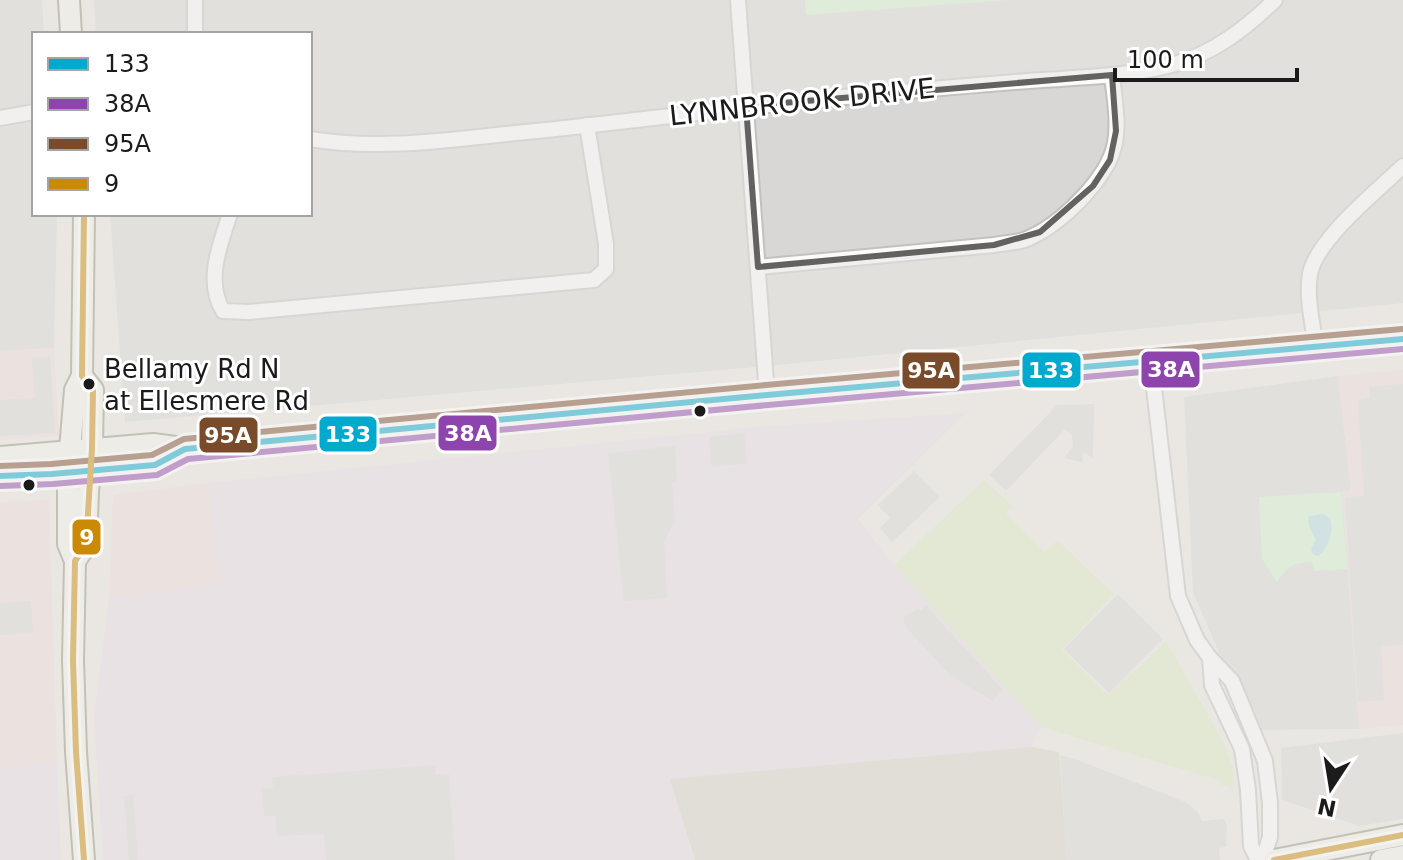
<svg xmlns="http://www.w3.org/2000/svg" width="1403" height="860" viewBox="0 0 1403 860" font-family="'DejaVu Sans',sans-serif">
<rect width="100%" height="100%" fill="#eae7e3"/>
<g fill="#d9d7d5">
<path d="M0,0h42l2,34h-10v180h23l-3,134 -54,3z"/>
<path d="M94,0h1309v303l-626,62 -652,57 -15,-208h200v-180h-214z"/>
<path d="M1338,376l13,115 -9,1 17,237 -107,1 -59,-138 -9,-195z"/>
</g>
<g fill="#edd9d8">
<path d="M54,348l5,88 -59,4v-89z"/>
<path d="M1403,370v355l-44,4 -17,-238 9,-1 -13,-114z"/>
<path d="M208,483l11,102 -110,13 4,-103z"/>
<path d="M49,500l8,263 -57,4v-265z"/>
</g>
<g fill="#e8dbe4">
<path d="M966,413l-108,106 36,46 145,159 2,3 -9,20 -361,32 23,81h-591l-9,-141 15,-121 110,-14 -11,-101 549,-56z"/>
<path d="M57,763l4,97h-61v-93z"/>
</g>
<path fill="#d4d2c5" d="M1032,747l27,5 8,108h-372l-25,-81z"/>
<path fill="#d9e9c0" d="M984,480l30,27 -8,6 39,39 12,-12 57,54 -52,55 46,46 58,-54 58,102 9,26 1,20 -13,-4v-4l-180,-54 -147,-162z"/>
<g fill="#d0f2cd">
<path d="M805,0h203l-202,15z"/>
<path d="M1341,492l6,77 -33,2 -2,-9c-21,2 -23,3 -35,20l-15,-23 -3,-62z"/>
</g>
<g fill="#d8d7d5">
<path d="M50,357l5,76 -55,3v-36l35,-2 -3,-40z"/>
<path d="M1403,384v261l-22,1 3,54 -26,2 -13,-204 19,-2 -6,-96 12,-2 -1,-11z"/>
<path d="M1094,404l-1,54 -10,-6 -1,10 -18,-4 9,-12 -1,-11 -7,-6 -59,62 -17,-16 68,-70z"/>
<path d="M744,433l3,30 -35,4 -3,-30z"/>
<path d="M675,446l2,35 -5,2 3,37 -11,22 3,56 -43,3 -16,-148z"/>
<path d="M914,471l26,26 -48,45 -12,-14 10,-10 -12,-13z"/>
<path d="M1118,594l45,45 -54,54 -45,-44z"/>
<path d="M31,601l2,32 -33,2v-32z"/>
<path d="M926,606l76,83 -9,12 -42,-25 -45,-49 -3,-10 15,-8 2,2z"/>
<path d="M1403,733v86l-44,7 -77,-26 -1,-52z"/>
<path d="M1060,755l15,4 111,43 12,11 4,8 22,-2 3,7 -1,21 -7,1 1,12h-153z"/>
<path d="M435,765l1,10 13,-1 6,86h-129l-2,-26 -47,2 -2,-21 -11,1 -2,-27 11,-1 -1,-11z"/>
<path d="M133,795l5,65h-9l-5,-64z"/>
</g>
<path fill="#b5d9df" d="M1322,514l8,4c4,13 -1,29 -12,38l-5,-2 -2,-5 5,-10c-5,-8 -9,-13 -7,-23z"/>
<g fill="none" stroke-linecap="round" stroke-linejoin="round">
<g stroke="#c2c1bf" stroke-width="18">
<g id="street">
<path d="M195,0v34"/>
<path d="M738,0l29,395"/>
<path d="M0,118l34,-6"/>
<path d="M310,139c72,12 145,0 216,-7 110,-11 220,-26 330,-36 63,-6 125,-12 187,-16 44,-3 89,-4 132,-16 39,-11 71,-36 100,-64"/>
<path d="M230,214c-10,30 -25,67 -7,97l26,1 345,-32 12,-11v-25l-19,-119"/>
<path d="M758,267l236,-22c10,-2 21,-2 30,-5 35,-13 84,-61 91,-97 4,-22 -1,-47 -3,-68"/>
<path d="M1316,348c-3,-23 -10,-50 -6,-74 6,-34 67,-83 93,-108"/>
<path d="M1151,362l27,234 19,44 13,18 22,23 33,80 5,42v34l-7,23"/>
<path d="M1210,658l2,27 30,64 6,41 3,56 7,14"/>
</g>
</g>
<g stroke="#94937c" stroke-width="24">
<g id="secondary">
<path d="M69,0l2,34"/>
<path d="M0,457l153,-13 37,5 577,-54 443,-37 193,-19"/>
<path d="M0,476l52,-2 103,-9 30,-16"/>
<path d="M75,561l11,-16 2,-53 4,-44 1,-58 -11,-14"/>
<path d="M84,860l-8,-108 -3,-92 2,-99 -7,-17v-71l7,-83 7,-14 2,-162"/>
<path d="M1274,860l129,-25"/>
<path d="M1381,860l22,-4"/>
</g>
</g>
<use href="#street" stroke="#fcfbfb" stroke-width="14"/>
<use href="#secondary" stroke="#f2f1e8" stroke-width="20"/>
<g stroke="#fff" stroke-width="12">
<path id="bus-1" d="M0,476l52,-2 103,-9 30,-16 582,-54 636,-56"/>
</g>
<g stroke="#fff" stroke-width="12">
<path id="bus-2" d="M0,486l53,-2 104,-9 31,-16 580,-54 635,-56"/>
</g>
<g stroke="#fff" stroke-width="12">
<path id="bus-3" d="M0,466l51,-2 101,-9 32,-16 582,-54 636,-56"/>
</g>
<g stroke="#fff" stroke-width="12">
<g id="bus-4">
<path d="M84,214l-2,162 11,14 -1,58 -6,97 -11,16 -2,99 3,92 8,108"/>
<path d="M1274,860l129,-25"/>
</g>
</g>
<use href="#bus-1" stroke="#00a9ce" stroke-width="6"/>
<use href="#bus-2" stroke="#8e44ad" stroke-width="6"/>
<use href="#bus-3" stroke="#7a4b2a" stroke-width="6"/>
<use href="#bus-4" stroke="#cb8a05" stroke-width="6"/>
</g>
<path d="M0 0H1403V860H0ZM1112,75l4,56 -6,29 -17,26 -53,46 -46,13 -236,22 -12,-161z" fill="#eae7e3" fill-opacity=".55" fill-rule="evenodd"/>
<path fill="none" stroke="#636261" stroke-width="6" stroke-linejoin="round" d="M1112,75l4,56 -6,29 -17,26 -53,46 -46,13 -236,22 -12,-161z"/>
<g fill="#1b1b1b" stroke="#fff" stroke-width="3">
<circle cx="89" cy="384" r="7"/>
<circle cx="700" cy="411" r="7"/>
<circle cx="29" cy="485" r="7"/>
</g>
<g text-anchor="middle" dominant-baseline="central" stroke-width="6" stroke-linejoin="round" paint-order="stroke">
<g font-size="26" fill="#1b1b1b" stroke="#fff" text-anchor="start">
<text x="104" y="369">Bellamy Rd N<tspan x="104" dy="32">at Ellesmere Rd</tspan></text>
</g>
<g font-size="28" fill="#1b1b1b" stroke="#fff">
<text transform="translate(802 102) rotate(-6)">LYNNBROOK DRIVE</text>
</g>
</g>
<g stroke="#fff" stroke-width="3">
<rect x="1140" y="350" width="61" height="39" rx="8" fill="#8e44ad"/>
<rect x="1021" y="351" width="61" height="38" rx="8" fill="#00a9ce"/>
<rect x="901" y="351" width="60" height="39" rx="8" fill="#7a4b2a"/>
<rect x="437" y="414" width="61" height="38" rx="8" fill="#8e44ad"/>
<rect x="318" y="415" width="60" height="38" rx="8" fill="#00a9ce"/>
<rect x="198" y="416" width="61" height="38" rx="8" fill="#7a4b2a"/>
<rect x="71" y="518" width="31" height="38" rx="8" fill="#cb8a05"/>
</g>
<g font-size="22" text-anchor="middle" font-weight="bold" fill="#fff">
<text x="1171" y="377">38A</text>
<text x="1051" y="378">133</text>
<text x="931" y="378">95A</text>
<text x="468" y="441">38A</text>
<text x="348" y="442">133</text>
<text x="228" y="443">95A</text>
<text x="87" y="545">9</text>
</g>
<rect x="32" y="32" width="280" height="184" fill="#ffffff" stroke="#a4a4a4" stroke-width="2"/>
<rect x="48" y="58" width="40" height="12" fill="#00a9ce" stroke="#a4a4a4" stroke-width="2"/>
<text x="104" y="72" font-size="24" fill="#1b1b1b">133</text>
<rect x="48" y="98" width="40" height="12" fill="#8e44ad" stroke="#a4a4a4" stroke-width="2"/>
<text x="104" y="112" font-size="24" fill="#1b1b1b">38A</text>
<rect x="48" y="138" width="40" height="12" fill="#7a4b2a" stroke="#a4a4a4" stroke-width="2"/>
<text x="104" y="152" font-size="24" fill="#1b1b1b">95A</text>
<rect x="48" y="178" width="40" height="12" fill="#cb8a05" stroke="#a4a4a4" stroke-width="2"/>
<text x="104" y="192" font-size="24" fill="#1b1b1b">9</text>
<g transform="translate(1331 788) rotate(192)" stroke="#ffffff" stroke-width="6" paint-order="stroke">
<path d="M0-6L14 30L0 20L-14 30Z" fill="#1b1b1b"/>
<text y="-12" font-size="22" font-weight="bold" text-anchor="middle" fill="#1b1b1b">N</text>
</g>
<path d="M1115 68v12h182v-12" fill="none" stroke="#1b1b1b" stroke-width="4"/>
<text x="1127" y="68" font-size="24" fill="#1b1b1b" stroke="#ffffff" stroke-width="6" paint-order="stroke">100 m</text>
</svg>
